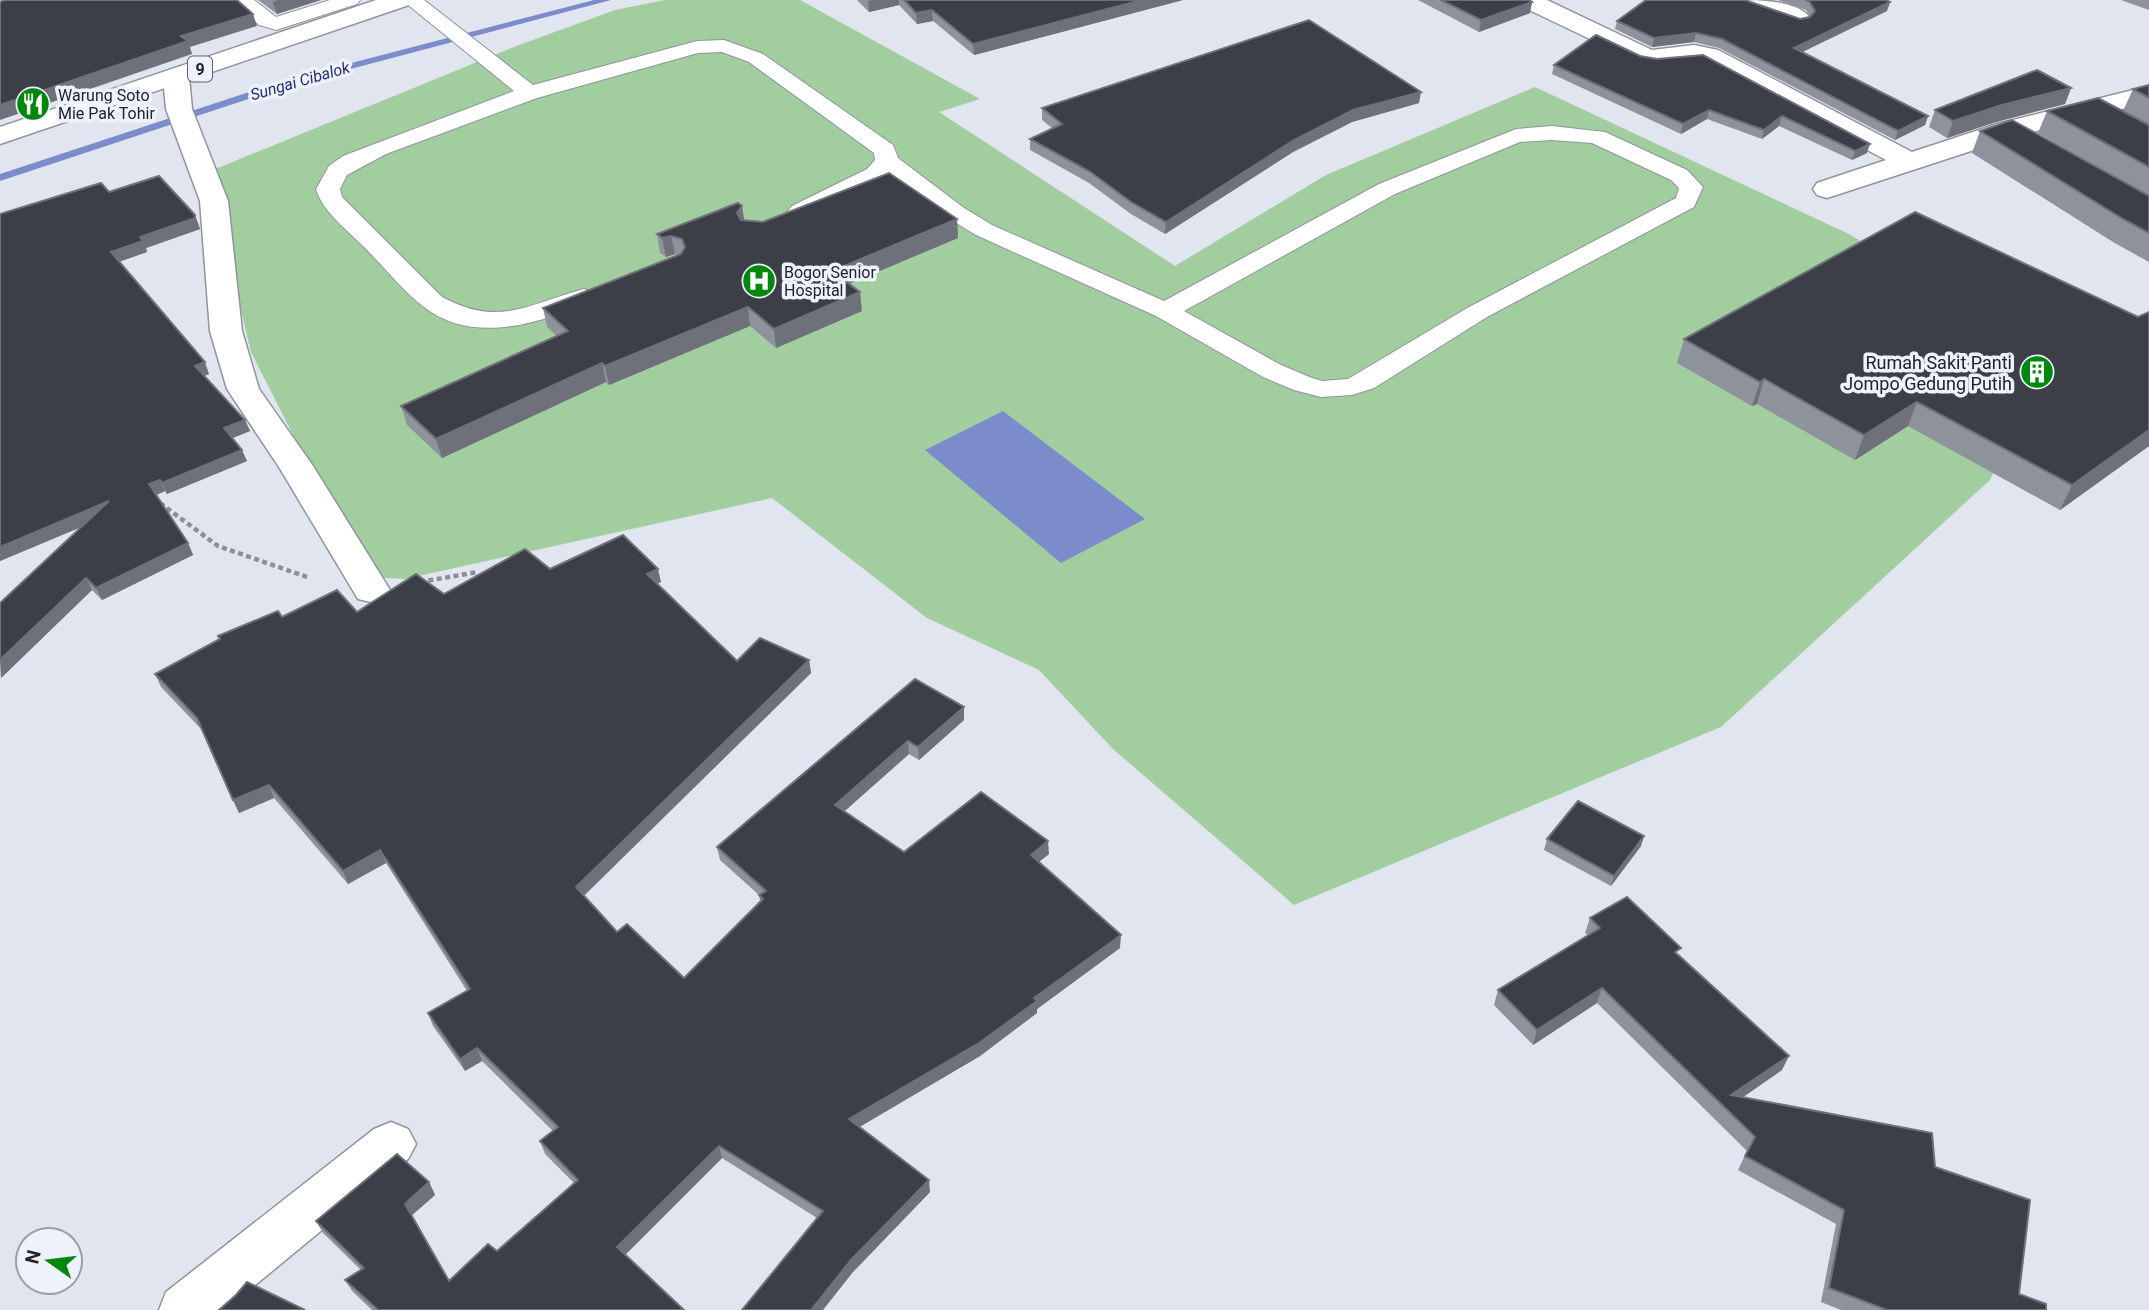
<svg xmlns="http://www.w3.org/2000/svg" width="2149" height="1310" viewBox="0 0 2149 1310" font-family="Roboto,sans-serif">
<rect width="100%" height="100%" fill="#e1e5ef"/>
<path fill="#a2cd9f" d="M665,0h135l180,99 -41,13 236,154 151,-91 209,-88 316,148 193,127 -54,118 -269,247 -427,178 -181,-156 -74,-79 -112,-52 -155,-120 -367,81 -40,-2 -114,-225 -43,-180 303,-124 104,-38z"/>
<path fill="#7a8ccb" d="M1003,411l142,108 -84,44 -136,-113z"/>
<g fill="none" stroke-linecap="round" stroke-linejoin="round">
<path fill="#7a8ccb" fill-rule="evenodd" d="M594,0h17l-317,84 -294,97v-7l286,-94z"/>
<g stroke="#90949d" stroke-width="2">
<g id="lane">
<path d="M232,0h22l22,17 54,-17h30l-3,4 -81,26 -17,-5z"/>
<path d="M402,0h22l109,85 164,-44 27,-1 39,14 130,91 5,13 66,50 28,17 172,76 215,-117 137,-55 36,-3 53,6 82,38 16,17 -9,20 -207,110 -113,71 -22,7 -31,2 -27,-7 -31,-13 -107,-61 -180,-81 -28,-17 -60,-45 -5,6 -75,37h-16l-4,-5 4,-5 75,-37 8,-9 -1,-7 -125,-91 -27,-10 -24,1 -161,45 -151,56 -39,21 -7,14 2,8 100,100c58,31 85,7 142,-8l9,3 4,5 -4,5c-52,20 -119,44 -169,5 -21,-16 -39,-39 -57,-57 -17,-18 -44,-37 -51,-61l13,-23 14,-10 171,-65zM1552,140l40,3 79,37 8,8 -3,10 -207,109 -121,72 -26,2 -10,-3 -31,-13 -97,-54 211,-117 125,-52z"/>
</g>
</g>
<g stroke="#90949d" stroke-width="3">
<g id="street">
<path d="M1516,0h31l105,50 42,-5 24,5 194,102 85,-28 152,-38v16l-132,34 -190,62 -10,-3 -4,-6 4,-6 69,-23 -185,-99 -46,4 -17,-3 -119,-57z"/>
<path d="M1737,0c20,0 61,0 73,18l-3,5 -9,2 -58,-20z"/>
<path d="M176,69l9,2 4,6 3,32 36,92 14,130 17,58 54,77 77,124 -6,9 -13,3 -13,-3 -79,-132 -52,-78 -17,-58 -10,-130 -34,-92 -3,-32 4,-6z"/>
<path d="M391,1122l17,7 8,15 -8,15 -183,151h-66l7,-18 208,-163z"/>
</g>
</g>
<g stroke="#90949d" stroke-width="3">
<path id="highway" d="M376,0h36l-3,5 -409,139v-17z"/>
</g>
<g stroke="#8d8f97" stroke-width="4.5" stroke-dasharray="5 3.5" stroke-linecap="butt">
<path d="M160,503l58,43 92,32"/>
<path d="M420,582l58,-10"/>
</g>
<use href="#lane" fill="#fff" fill-rule="evenodd"/>
<use href="#street" fill="#fff" fill-rule="evenodd"/>
<use href="#highway" fill="#fff" fill-rule="evenodd"/>
</g>
<g fill="#8e929b">
<path d="M258,0h63l-44,14z"/>
<path d="M857,0h326l-209,55 -41,-34 -16,3 -18,-19 -30,7z"/>
<path d="M1418,0h111l3,2 -2,11 -51,19z"/>
<path d="M1778,0h108l4,2 -3,9 -85,41 126,64 -3,9 -30,15 -176,-92 -25,-6 -42,5 -37,-18 2,-8 183,-2 10,-3 -4,-6z"/>
<path d="M2121,0h28v10z"/>
<path d="M1640,56l227,97 -15,7 -73,-34 -17,13 -55,-20 -26,15 -129,-60 2,-9z"/>
<path d="M2149,85v40l-26,-14 10,-22z"/>
<path d="M2071,88l-6,16 -69,18 -49,16 -18,-11 6,-17z"/>
<path d="M1419,103l-67,19 -59,30 -128,82 -34,-20 -42,-31 -59,-33v-11l22,-11 -10,-8v-12z"/>
<path d="M2047,111l102,14v71l-111,-63z"/>
<path d="M1980,131l169,65v66l-36,-20 -141,-89z"/>
<path d="M109,192l86,23 5,14 -54,19 1,4 -28,10 90,112 -5,2 41,44 5,11 -18,7 15,23 -80,33 -2,-3 -9,4 32,48 5,12 -91,45 -10,-10 -91,88 -1,-75 82,-77 -82,35v-347z"/>
<path d="M957,219l1,19 -109,46 13,27 -86,37 -26,-22 -141,59 -3,-3 -164,76 -35,-33 -6,-19 156,-70 -10,-9 -4,-19 135,-53 -3,-1 -9,3 -6,-4 -3,-19 87,-14 19,2z"/>
<path d="M1684,339l465,107 -89,64 -152,-84 -53,34 -98,-56 -5,2 -75,-43z"/>
<path d="M550,569l111,13 -4,2 80,77 72,-1 2,13 -227,223 33,36 67,46 76,-77 -1,-6 -39,-35 -3,-13 247,-140v13l-45,40 -10,-6 -65,57 60,41 145,2 -10,8 81,86 -83,61v4l-57,43 -121,71 71,65 -77,80 -36,-54 -95,-60 -97,97 59,55h-312l-20,-19 -7,-11 16,-10 -38,-37 -7,-12 113,-39 6,13 -23,20 37,66 48,-30 77,-68 -29,-29 -5,-13 13,-10 -71,-70 -17,10 -32,-45 -5,-13 39,-22 -81,-128 -38,21 -74,-86 -35,15 -37,-83 -41,-43 -6,-13 65,-34 -2,-4 64,-19 75,-5 87,-18z"/>
<path d="M1547,839l94,7 -30,40 -67,-36z"/>
<path d="M1590,918l88,37 104,115 -40,27 193,70 84,127 27,16h-205l-20,-8 15,-78 -98,-54 9,-19 -150,-148 -64,42 -39,-40 4,-15 90,-55 -3,-2z"/>
</g>
<g fill="#6e7179">
<path d="M278,0h43l-44,14 -4,-12z"/>
<path d="M873,0h26v5l-30,7 -1,-11z"/>
<path d="M1142,0h41l-209,55 -1,-11z"/>
<path d="M1532,2l-2,11 -51,19 2,-12z"/>
<path d="M1890,2l-3,9 -95,46 2,-9z"/>
<path d="M932,10l1,11 -16,3 -1,-11z"/>
<path d="M253,14l4,12 -67,21 2,7 -192,66v-15l181,-69z"/>
<path d="M1696,33l-2,9 -42,5 2,-9z"/>
<path d="M2071,88l-6,16 -69,18 -49,16 6,-17 49,-16z"/>
<path d="M1421,92l-2,11 -67,19 -59,30 -128,82 1,-12 128,-82 59,-30z"/>
<path d="M1709,110l-2,9 -26,15 2,-10z"/>
<path d="M1782,116l-3,10 -17,13 2,-9z"/>
<path d="M1928,116l-3,9 -30,15 3,-9z"/>
<path d="M1870,144l-3,9 -15,7 3,-9z"/>
<path d="M742,206l3,19 -8,-12z"/>
<path d="M195,215l5,14 -54,19 1,4 -32,11 -4,-11 29,-15z"/>
<path d="M957,219l1,19 -124,52 -2,-19z"/>
<path d="M671,236l4,18 -9,3 -4,-19z"/>
<path d="M860,292l2,19 -86,37 -2,-19z"/>
<path d="M748,307l2,19 -141,59 -4,-19z"/>
<path d="M205,362l4,12 -10,4 -4,-12z"/>
<path d="M602,363l4,19 -164,76 -6,-19z"/>
<path d="M1764,379l-7,25 -5,2 8,-24z"/>
<path d="M1917,402l-9,24 -53,34 9,-25z"/>
<path d="M245,420l5,11 -22,9 -4,-12z"/>
<path d="M2149,430v16l-89,64 12,-25z"/>
<path d="M242,450l5,11 -80,33 -5,-11z"/>
<path d="M160,480l5,11 -11,5 -5,-12z"/>
<path d="M109,501l6,12 -115,48v-14z"/>
<path d="M188,543l5,12 -91,45 -6,-12z"/>
<path d="M658,569l3,13 -11,5 -3,-13z"/>
<path d="M86,578l6,12 -91,88 -1,-18z"/>
<path d="M809,660l2,13 -232,227 -3,-13z"/>
<path d="M964,707v13l-45,40 -1,-13z"/>
<path d="M908,741l1,13 -72,64 -2,-13z"/>
<path d="M269,785l5,13 -35,15 -6,-13z"/>
<path d="M1644,836l-3,10 -30,40 3,-10z"/>
<path d="M1048,841l1,13 -18,14v-13z"/>
<path d="M380,850l6,13 -38,21 -5,-13z"/>
<path d="M1121,935l-1,13 -83,61v4l-57,43 -129,76 -2,-13 185,-121z"/>
<path d="M1602,988l-5,15 -64,42 4,-15z"/>
<path d="M477,1048l5,13 -17,10 -5,-12z"/>
<path d="M1789,1056l-7,14 -56,39 5,-14z"/>
<path d="M719,1146l3,12 -101,101 -4,-12z"/>
<path d="M929,1180l1,12 -77,80 -30,38h-12l40,-50z"/>
<path d="M429,1182l6,13 -24,21 -6,-12z"/>
</g>
<g fill="#3c3f47" stroke="#6e7179" stroke-width="2">
<path d="M5,0h232l16,14 -72,22 7,5 -188,64v-103z"/>
<path d="M904,0h238l-169,44 -41,-34 -16,3z"/>
<path d="M1441,0h88l3,2 -51,18z"/>
<path d="M1646,0h99l55,19 10,-2 5,-6 -6,-10 -4,-1h81l4,2 -96,46 134,68 -30,15 -176,-92 -26,-6 -42,5 -37,-17z"/>
<path d="M1309,20l112,72 -68,18 -59,30 -128,82 -35,-20 -42,-31 -59,-32 32,-15 -20,-16z"/>
<path d="M1596,35l44,21 17,3 46,-4 167,89 -15,7 -73,-35 -18,14 -55,-20 -26,14 -129,-59z"/>
<path d="M2037,70l34,18 -69,17 -49,16 -18,-11z"/>
<path d="M2149,85v13l-16,-9z"/>
<path d="M2098,98l51,27v42l-102,-56z"/>
<path d="M2012,120l137,76v37l-26,-14 -143,-88z"/>
<path d="M889,173l68,46 -125,52 28,21 -86,37 -26,-22 -143,59 -3,-3 -166,76 -35,-33 167,-75 -25,-23 138,-54 4,-7 -3,-8 -11,-3 -9,2 -5,-4 81,-31 4,3 -5,7 4,7 22,2z"/>
<path d="M159,176l36,39v3l-55,19 3,4 -32,11 94,110 -10,4 50,54 -21,8 18,22 -80,33 -2,-3 -11,4 39,59 -92,45 -10,-10 -86,82v-57l109,-102 -109,46v-333l101,-31 8,9z"/>
<path d="M1915,212l223,105 11,-5v118l-77,55 -155,-83 -53,33 -100,-56 -4,3 -76,-43z"/>
<path d="M623,535l35,34 -11,5 90,87 23,-23 49,22 -233,227 41,45 10,-8 57,54 79,-79 -4,-4 7,-4 -49,-44 198,-168 49,28 -46,40 -10,-6 -73,64 69,47 77,-60 67,49 -17,14 90,80 -87,63 3,3 -58,42 -130,76 80,61 -78,80 -40,50h-69l81,-99 -104,-65 -102,101 67,63h-306l-33,-30 19,-12 -48,-47 81,-67 32,28 -24,22 44,77 39,-37 9,7 81,-71 -38,-39 18,-14 -81,-79 -17,11 -32,-46 42,-24 -90,-139 -37,21 -74,-86 -36,15 -36,-82 -42,-44 65,-35 -2,-3 60,-25 4,6 55,-27 20,22 59,-38 28,20 81,-45 25,20z"/>
<path d="M1578,801l66,35 -30,40 -67,-37z"/>
<path d="M1627,897l54,51 -6,4 114,104 -58,39 201,38 3,34 95,33 -11,94 27,10v6h-159l-58,-22 15,-78 -99,-54 10,-19 -153,-149 -65,42 -39,-40 102,-62 -10,-10z"/>
<path d="M247,1282l58,28h-86l17,-15z"/>
</g>
<defs>
<g id="restaurant-disc" transform="scale(1.75)"><circle r="9.5" fill="#02870d" stroke="#eef2fc"/><path d="M-5-6h1v4h1v-4h1v4h1v-4h1v5L-1.5 .5V6h-2V.5L-5-1ZM5-6V6H3V1.5H1.5Q1.5-4 5-6Z" fill="#fff"/></g>
<g id="hospital-disc" transform="scale(1.75)"><circle r="9.5" fill="#02870d" stroke="#eef2fc"/><path d="M-5-5h3v3.5h4V-5h3V5h-3V1.5h-4V5h-3Z" fill="#fff"/></g>
<g id="building-disc" transform="scale(1.75)"><circle r="9.5" fill="#02870d" stroke="#eef2fc"/><path d="M-4-6H4V6H1V3H-1V6H-4ZM-2.5-4.3h1.7v1.8h-1.7ZM.8-4.3h1.7v1.8H.8ZM-2.5-1h1.7V.8h-1.7ZM.8-1h1.7V.8H.8Z" fill="#fff"/></g>
</defs>
<g fill-rule="evenodd">
<use href="#restaurant-disc" x="33" y="104"/>
<use href="#hospital-disc" x="759" y="281"/>
<use href="#building-disc" x="2037" y="372"/>
</g>
<g text-anchor="middle" dominant-baseline="central" stroke-width="7" stroke-linejoin="round" paint-order="stroke">
<rect fill="#eef2fc" stroke="#5f6167" stroke-width="2" x="188" y="56.5" width="24" height="25" rx="5"/>
<g font-size="16" font-weight="bold" fill="#222327">
<text x="200" y="69">9</text>
</g>
<g font-size="16" font-style="italic" fill="#24307a" stroke="#eef2fc">
<text transform="translate(300 81) rotate(-16)">Sungai Cibalok</text>
</g>
<g font-size="16" fill="#222327" stroke="#eef2fc" text-anchor="start">
<text x="58" y="95">Warung Soto<tspan x="58" dy="18">Mie Pak Tohir</tspan></text>
<text x="784" y="272">Bogor Senior<tspan x="784" dy="18">Hospital</tspan></text>
</g>
<g font-size="18" fill="#222327" stroke="#eef2fc" text-anchor="end">
<text x="2012" y="362">Rumah Sakit Panti<tspan x="2012" dy="21">Jompo Gedung Putih</tspan></text>
</g>
</g>
<g transform="translate(49 1261) rotate(284)"><circle r="33" fill="#eef2fc" stroke="#9c9fa7" stroke-width="2"/>
<path d="M0-5L12 26L0 18L-12 26Z" fill="#02870d"/>
<text y="-10" font-size="19" font-weight="bold" text-anchor="middle" fill="#222327">N</text>
</g>
</svg>
